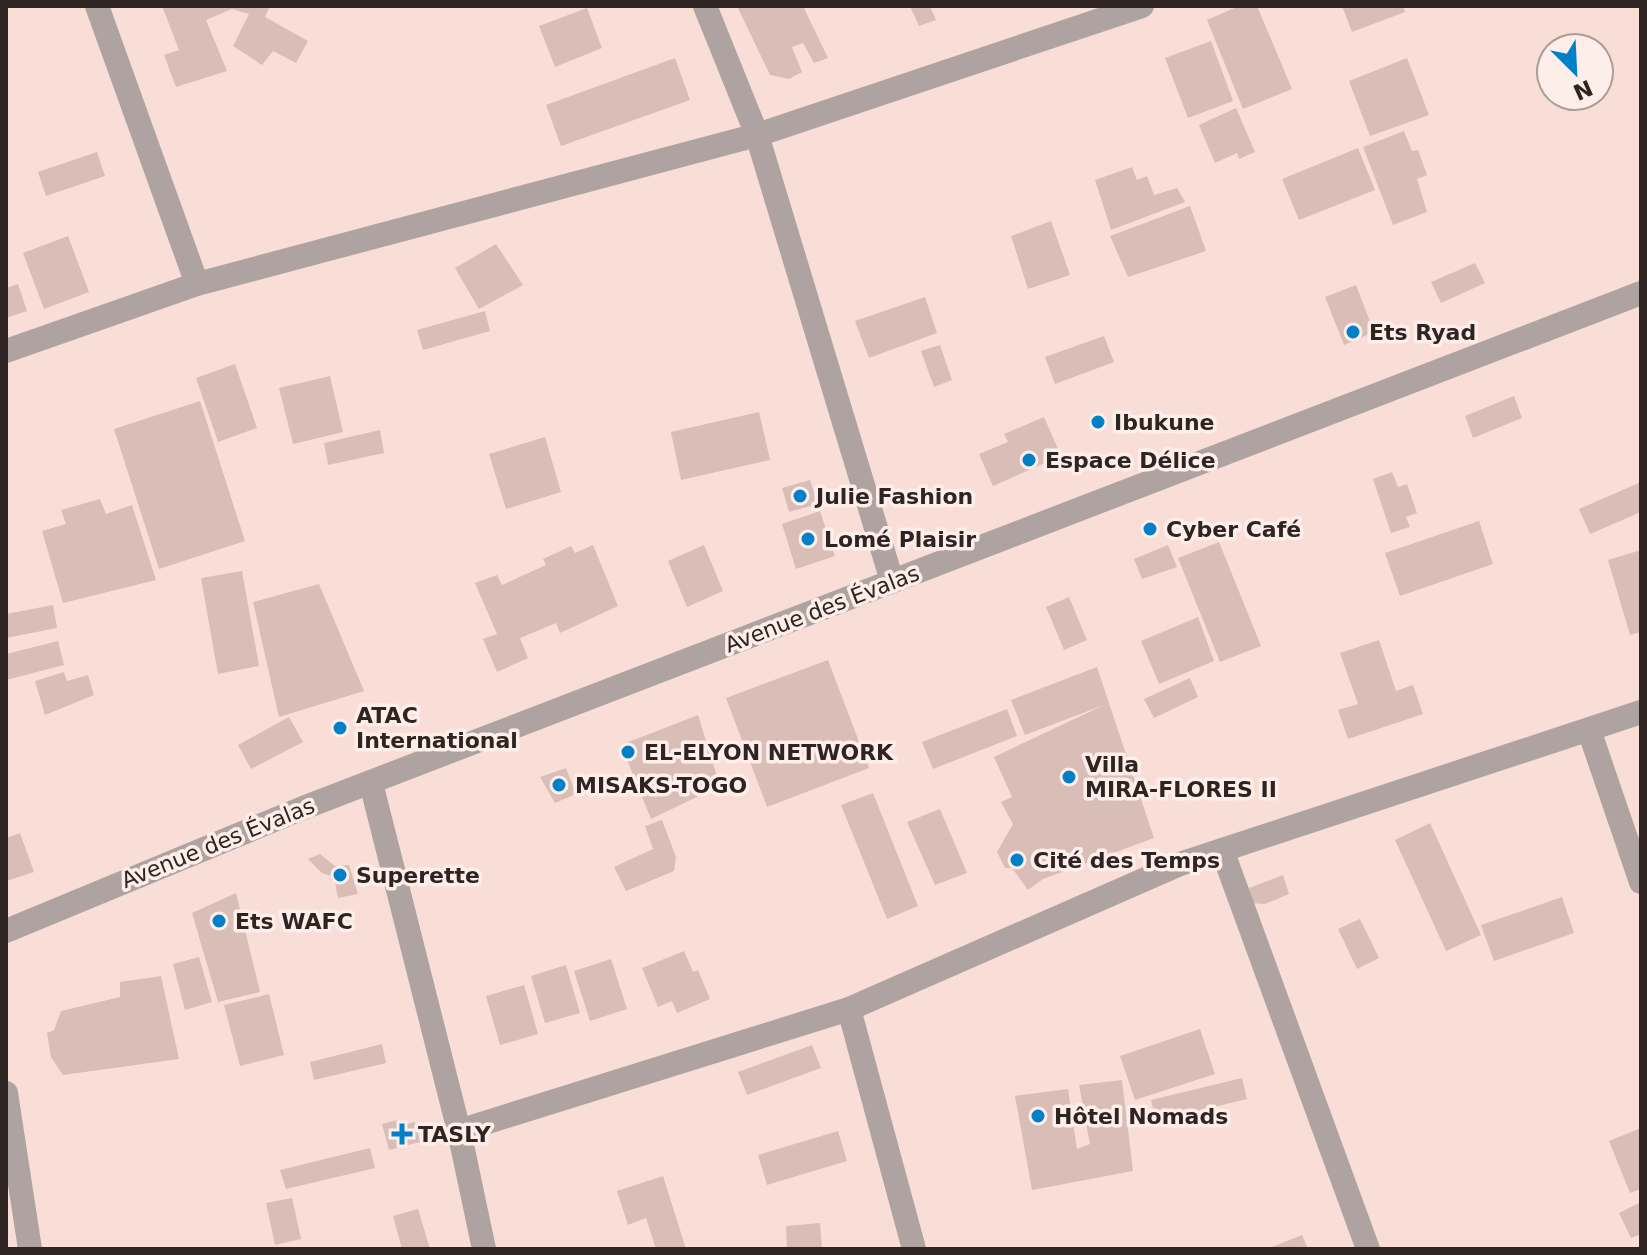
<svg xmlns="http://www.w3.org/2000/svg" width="1647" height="1255" viewBox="0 0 1647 1255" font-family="'DejaVu Sans',sans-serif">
<rect width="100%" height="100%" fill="#f9ded7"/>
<g fill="#d9beb8">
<path d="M162,6h108l-5,11 43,24 -12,22 -23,-12 -11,14 -29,-19 16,-32 -17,-5 -26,11 21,51 -51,16 -12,-32 15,-5z"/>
<path d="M737,6h66l25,52 -14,5 -11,-20 -11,4 10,25 -13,7 -19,-4z"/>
<path d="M910,6h20l6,14 -17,6z"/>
<path d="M1239,6h18l35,83 -49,20 -36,-89z"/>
<path d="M1342,6h61l2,6 -53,20z"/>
<path d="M587,8l15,40 -47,19 -16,-41z"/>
<path d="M1211,41l22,60 -45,17 -23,-60z"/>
<path d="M675,58l15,42 -129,46 -15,-41z"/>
<path d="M1407,58l22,57 -59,21 -21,-55z"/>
<path d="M1236,108l19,44 -16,7 -2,-6 -22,10 -16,-38z"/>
<path d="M1404,131l8,20 6,-1 9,25 -10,4 10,33 -34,13 -30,-78z"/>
<path d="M1358,148l17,42 -76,30 -17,-41z"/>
<path d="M97,152l8,24 -59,20 -8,-24z"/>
<path d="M1132,167l5,13 10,-4 7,19 23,-7 8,14 -74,28 -16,-50z"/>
<path d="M1190,206l16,45 -78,26 -18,-41z"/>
<path d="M1051,221l19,54 -42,14 -17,-53z"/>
<path d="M68,236l21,56 -45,17 -21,-56z"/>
<path d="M496,244l27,41 -44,24 -24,-41z"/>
<path d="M1475,263l10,20 -44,20 -10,-21z"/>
<path d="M18,284l9,27 -21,7v-30z"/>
<path d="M1356,285l18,47 -30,13 -19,-48z"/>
<path d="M925,297l12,36 -68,25 -14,-37z"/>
<path d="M485,311l5,20 -67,19 -6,-20z"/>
<path d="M1104,336l10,26 -59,22 -10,-27z"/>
<path d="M940,345l12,35 -18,7 -13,-36z"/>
<path d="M235,364l22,64 -39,14 -22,-64z"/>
<path d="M330,376l13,56 -50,12 -14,-56z"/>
<path d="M1514,396l8,22 -49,20 -8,-22z"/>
<path d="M200,401l45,140 -86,28 -45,-140z"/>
<path d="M759,412l11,48 -89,20 -10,-48z"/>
<path d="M1044,417l17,39 -68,30 -14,-32 29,-12 -4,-8z"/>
<path d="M380,430l4,23 -56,12 -4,-22z"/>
<path d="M545,437l16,55 -55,17 -17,-55z"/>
<path d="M1392,472l6,15 9,-3 10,29 -11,4 4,10 -19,6 -18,-54z"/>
<path d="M810,480l8,24 -29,8 -7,-24z"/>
<path d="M1641,482v30l-51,22 -11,-25z"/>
<path d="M100,499l6,15 26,-9 24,75 -93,23 -21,-72 24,-7 -5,-14z"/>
<path d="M820,511l15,45 -39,13 -14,-45z"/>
<path d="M1479,521l14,43 -93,32 -15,-43z"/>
<path d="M1219,542l42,104 -41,16 -42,-104z"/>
<path d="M593,545l25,61 -58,27 -4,-10 -36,15 8,20 -31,14 -14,-33 14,-5 -22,-51 22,-8 5,10 44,-20 -3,-6 28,-13 4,7z"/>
<path d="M704,545l19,46 -36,16 -19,-46z"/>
<path d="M1168,545l9,22 -35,12 -8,-20z"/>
<path d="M1641,550v82l-11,3 -22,-75z"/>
<path d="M242,571l17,95 -41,8 -17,-96z"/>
<path d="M319,584l45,107 -85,26 -26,-115z"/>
<path d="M1069,597l18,43 -23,10 -18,-43z"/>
<path d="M53,605l4,23 -51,10v-24z"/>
<path d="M1198,617l16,44 -55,23 -18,-43z"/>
<path d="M1379,640l17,51 17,-6 10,29 -75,25 -10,-29 20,-6 -18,-51z"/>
<path d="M58,641l6,24 -58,15v-26z"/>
<path d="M828,660l41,108 -102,39 -41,-109z"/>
<path d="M1097,667l57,171 -111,41 -15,11 -16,-22h-7l-8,-16 16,-28 -12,-22 11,-5 -18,-40 110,-52 -79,30 -14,-35z"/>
<path d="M64,672l3,9 21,-6 6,20 -49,20 -10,-34z"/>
<path d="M1190,678l8,19 -44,21 -10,-19z"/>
<path d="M1007,709l10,27 -84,33 -11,-27z"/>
<path d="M698,715l22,71 -69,33 -30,-74z"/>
<path d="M289,717l14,25 -52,27 -13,-24z"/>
<path d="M566,768l10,26 -21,9 -15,-26z"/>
<path d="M873,793l45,113 -31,13 -46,-114z"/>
<path d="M940,809l27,64 -32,12 -28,-63z"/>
<path d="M662,820l14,37 -2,14 -48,20 -12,-24 39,-18 -8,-23z"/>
<path d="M1430,823l51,112 -35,16 -51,-111z"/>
<path d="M20,833l14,39 -28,9v-43z"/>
<path d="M320,854l15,12 14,-1 9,29 -20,4 -4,-21 -12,-4 -14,-14z"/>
<path d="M1283,875l6,19 -24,10 -14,-1 -2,-15z"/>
<path d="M236,893l24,99 -42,10 -26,-89z"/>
<path d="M1562,897l12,36 -80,28 -13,-36z"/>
<path d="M1360,919l19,39 -22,11 -19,-40z"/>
<path d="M684,951l9,21 5,-2 12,29 -33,14 -5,-12 -14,6 -16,-39z"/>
<path d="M199,957l13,45 -27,8 -12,-46z"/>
<path d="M611,959l16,50 -37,12 -16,-50z"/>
<path d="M566,965l14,48 -35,10 -14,-47z"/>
<path d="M161,976l18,83 -116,16 -12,-18 -4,-24 7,-3 7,-19 59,-14v-15z"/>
<path d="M524,985l14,49 -38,11 -14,-49z"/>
<path d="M269,994l15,61 -44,11 -16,-61z"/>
<path d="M1200,1029l15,45 -80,26 -15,-44z"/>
<path d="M382,1044l4,19 -72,17 -4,-18z"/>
<path d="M812,1045l9,23 -74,27 -9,-23z"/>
<path d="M1242,1078l5,21 -91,22 -5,-21z"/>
<path d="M1122,1080l11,91 -101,19 -17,-94 53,-7 9,60 13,-5 -11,-59z"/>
<path d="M397,1120l1,6 17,-4 5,20 -31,8 -7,-26z"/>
<path d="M1641,1128v61l-11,4 -21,-52z"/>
<path d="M838,1131l9,30 -80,24 -9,-30z"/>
<path d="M370,1148l5,20 -89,21 -6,-19z"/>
<path d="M663,1176l23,73h-30l-10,-31 -18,7 -11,-34z"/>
<path d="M292,1198l9,41 -26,6 -9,-42z"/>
<path d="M1641,1202v32l-10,4 -12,-25z"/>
<path d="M418,1209l12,40h-28l-9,-33z"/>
<path d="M820,1223l2,26h-35l-1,-23z"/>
<path d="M1302,1235l6,14h-41z"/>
</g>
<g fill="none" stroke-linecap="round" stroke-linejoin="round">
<g stroke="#aea3a0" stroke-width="24">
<path d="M97,6l100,278"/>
<path d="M705,6l52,129 135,446"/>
<path d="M6,351l191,-67 560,-149 385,-129"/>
<path d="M1589,730l52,152"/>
<path d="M371,783l88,348 25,118"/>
<path d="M1222,850l146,399"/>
<path d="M849,1009l65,240"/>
<path d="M6,1093l24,156"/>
<path d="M459,1131l390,-122 331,-145 461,-152"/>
</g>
<path stroke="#aea3a0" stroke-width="24" d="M6,931l297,-123 1338,-515"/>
</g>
<g fill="#0180c8" stroke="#feeee9" stroke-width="3">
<circle cx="1353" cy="332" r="8"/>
<circle cx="1098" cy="422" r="8"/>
<circle cx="1029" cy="460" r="8"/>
<circle cx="800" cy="496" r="8"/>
<circle cx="1150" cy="529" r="8"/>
<circle cx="808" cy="539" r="8"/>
<circle cx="340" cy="728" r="8"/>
<circle cx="628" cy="752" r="8"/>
<circle cx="1069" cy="777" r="8"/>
<circle cx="559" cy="785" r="8"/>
<circle cx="1017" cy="860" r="8"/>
<circle cx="340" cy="875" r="8"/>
<circle cx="219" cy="921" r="8"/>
<circle cx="1038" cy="1116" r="8"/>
<path d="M398 1122h8v8h8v8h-8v8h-8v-8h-8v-8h8z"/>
</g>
<g text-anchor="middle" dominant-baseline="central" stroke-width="7" stroke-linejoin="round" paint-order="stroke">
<g font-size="22" font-weight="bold" fill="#2e2422" stroke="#feeee9" text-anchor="start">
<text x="1369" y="332">Ets Ryad</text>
<text x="1114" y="422">Ibukune</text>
<text x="1045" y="460">Espace Délice</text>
<text x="816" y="496">Julie Fashion</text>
<text x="1166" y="529">Cyber Café</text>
<text x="824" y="539">Lomé Plaisir</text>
<text x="356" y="715">ATAC<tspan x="356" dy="25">International</tspan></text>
<text x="644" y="752">EL-ELYON NETWORK</text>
<text x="1085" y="764">Villa<tspan x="1085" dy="25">MIRA-FLORES II</tspan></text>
<text x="575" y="785">MISAKS-TOGO</text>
<text x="1033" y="860">Cité des Temps</text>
<text x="356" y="875">Superette</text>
<text x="235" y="921">Ets WAFC</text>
<text x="1054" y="1116">Hôtel Nomads</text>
<text x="418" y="1134">TASLY</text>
</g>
<g font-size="22" fill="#2e2422" stroke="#feeee9">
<text transform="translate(822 609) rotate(-21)">Avenue des Évalas</text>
<text transform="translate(218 843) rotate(-22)">Avenue des Évalas</text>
</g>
</g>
<rect width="1647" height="1255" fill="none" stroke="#2e2422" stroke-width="16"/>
<g transform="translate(1575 72) rotate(156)"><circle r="38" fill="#feeee9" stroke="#ab9d99" stroke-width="2"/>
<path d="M0-6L14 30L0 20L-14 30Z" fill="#0180c8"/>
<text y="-12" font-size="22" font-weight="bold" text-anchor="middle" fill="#2e2422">N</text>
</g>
</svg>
